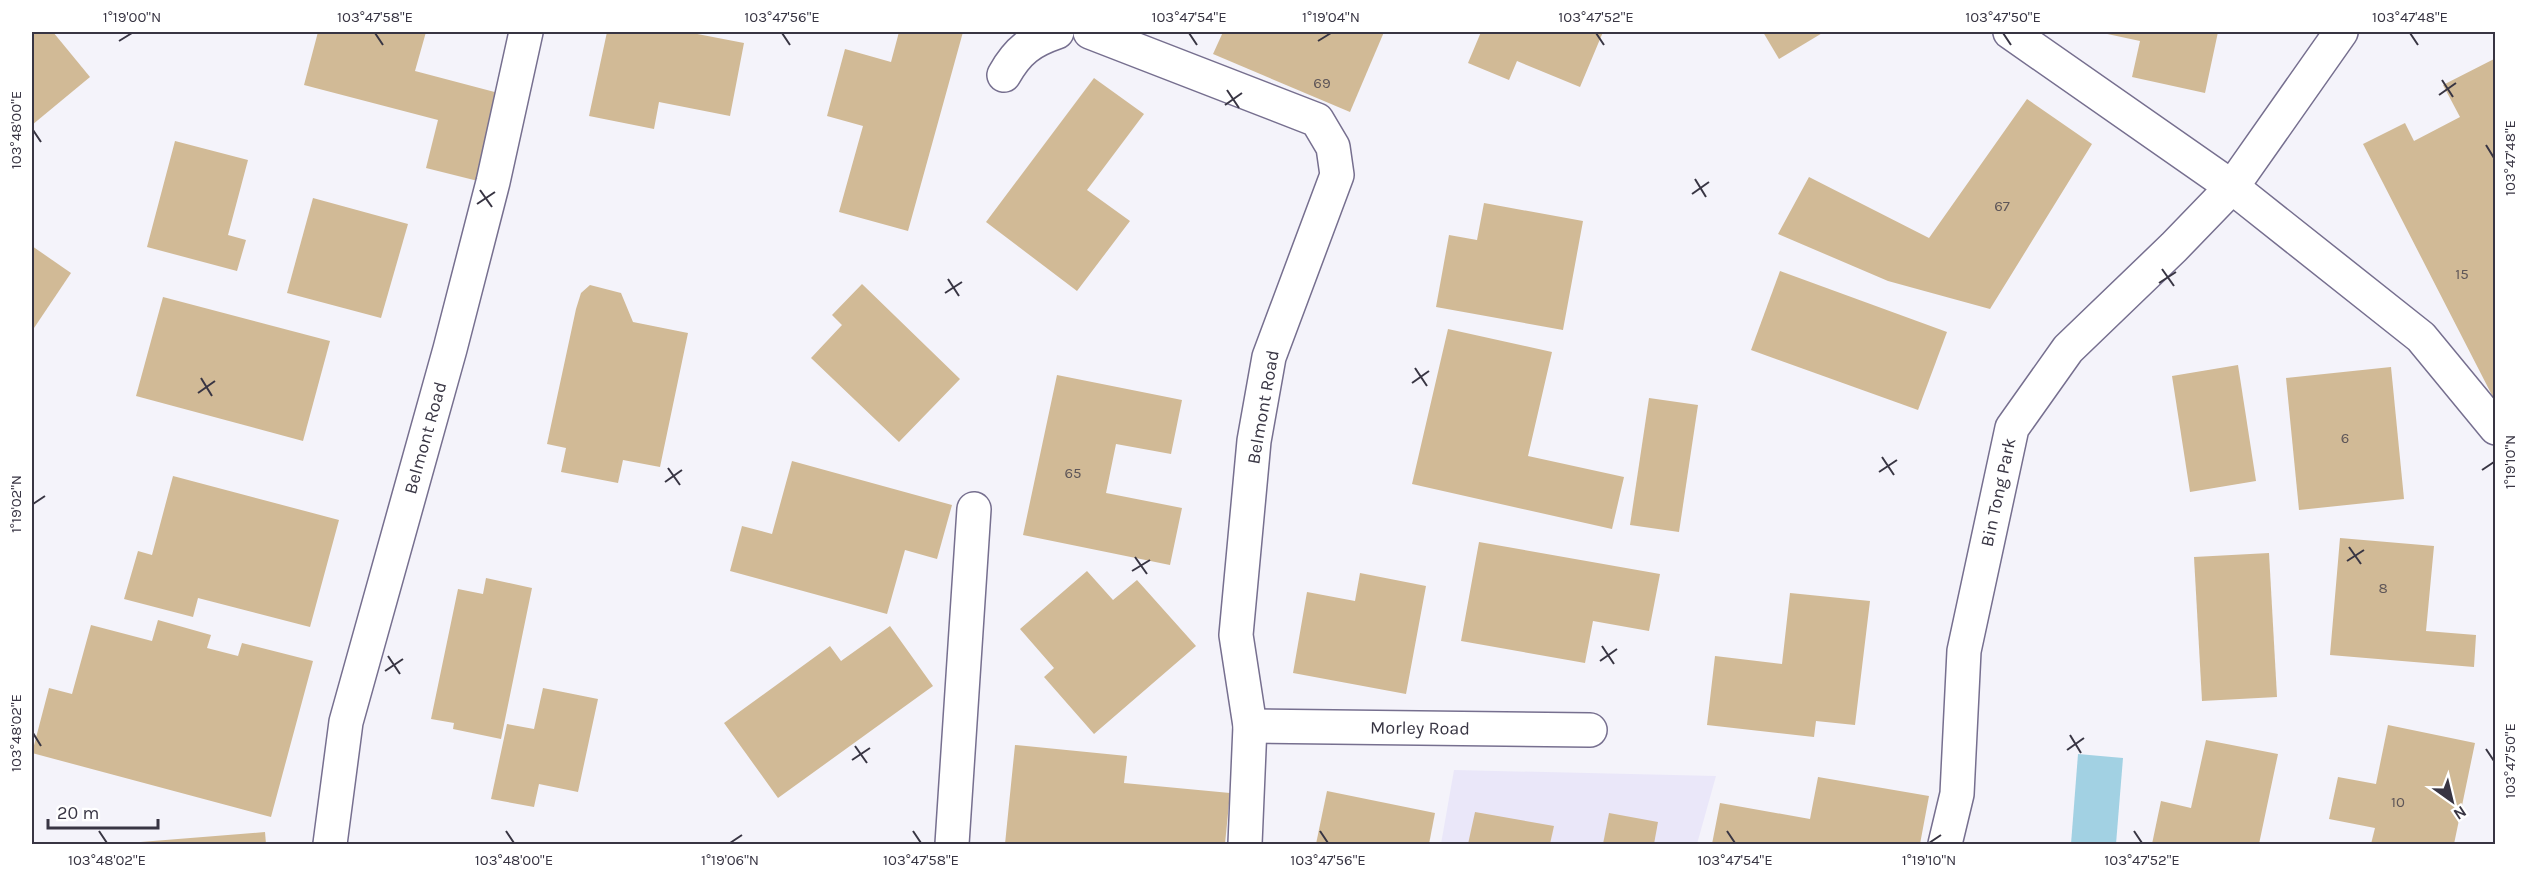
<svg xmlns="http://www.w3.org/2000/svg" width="2527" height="876" viewBox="0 0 2527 876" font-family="Karla,sans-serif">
<rect width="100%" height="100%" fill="#f4f3fa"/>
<path fill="#eae7f9" d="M1454,770l262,6 -19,68h-256z"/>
<path fill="#a2d1e3" d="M2078,754l45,4 -7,86h-45z"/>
<g fill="#d1ba96">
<path d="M36,32h17l37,45 -58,48v-90z"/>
<path d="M318,32h108l-11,39 91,24 -24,87 -56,-14 12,-48 -134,-35z"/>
<path d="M607,32h80l57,11 -14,73 -71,-14 -5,27 -65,-13z"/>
<path d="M899,32h64l-55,199 -69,-19 24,-86 -36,-10 18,-67 46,13z"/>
<path d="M1223,32h161l-34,80 -137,-58z"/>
<path d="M1481,32h122l-23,55 -63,-26 -8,19 -41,-17z"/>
<path d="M1763,32h61l-45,27z"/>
<path d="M2098,32h120l-13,61 -73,-16 8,-36z"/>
<path d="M2496,58v345l-133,-259 42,-21 9,18 46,-24 -17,-32z"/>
<path d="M1094,78l50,36 -57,76 43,31 -53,70 -91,-69z"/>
<path d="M2027,99l65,45 -102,165 -102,-28 -110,-47 31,-57 120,61z"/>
<path d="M175,141l73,19 -20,75 18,5 -9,31 -90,-24z"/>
<path d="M313,198l95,26 -27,94 -94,-25z"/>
<path d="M1484,203l99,18 -20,109 -127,-23 13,-72 28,5z"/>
<path d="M32,246l39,27 -39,58z"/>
<path d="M1780,271l167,61 -29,78 -167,-60z"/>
<path d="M862,284l98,95 -61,63 -88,-84 31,-33 -10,-10z"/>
<path d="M590,285l31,8 12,29 55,11 -28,134 -37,-7 -5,23 -57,-11 5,-24 -19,-4 29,-135 5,-16z"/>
<path d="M163,297l167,44 -27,100 -167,-45z"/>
<path d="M1448,329l104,23 -24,104 96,21 -12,52 -200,-45z"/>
<path d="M2238,365l18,116 -66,11 -18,-116z"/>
<path d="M2391,367l13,132 -105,11 -13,-132z"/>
<path d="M1057,375l125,25 -11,54 -55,-10 -10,49 76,15 -12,57 -147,-30z"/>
<path d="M1649,398l49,7 -19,127 -49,-7z"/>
<path d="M792,461l160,44 -15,54 -32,-9 -18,64 -157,-43 12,-45 30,8z"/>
<path d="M173,476l166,44 -29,107 -112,-29 -5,19 -69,-18 14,-48 14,4z"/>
<path d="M2340,538l94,8 -8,85 50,4 -2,32 -144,-12z"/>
<path d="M1479,542l181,32 -11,57 -56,-10 -8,42 -124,-22z"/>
<path d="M2269,553l8,144 -75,4 -8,-144z"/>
<path d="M1087,571l26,29 24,-20 59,66 -102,88 -50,-57 10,-9 -34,-39z"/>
<path d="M1360,573l66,13 -20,108 -113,-21 14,-81 48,9z"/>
<path d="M486,578l46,10 -31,151 -48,-10 1,-6 -23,-4 27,-130 25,5z"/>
<path d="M1790,593l80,8 -15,124 -39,-4 -2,16 -107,-12 8,-69 67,8z"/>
<path d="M158,620l53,15 -4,13 31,8 4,-13 71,18 -42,156 -239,-64 17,-65 23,6 19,-69 61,16z"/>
<path d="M890,626l43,60 -155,112 -54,-75 106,-77 11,15z"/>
<path d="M543,688l55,11 -20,93 -39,-8 -5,23 -43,-8 16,-75 27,5z"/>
<path d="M2388,725l87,18 -21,101h-83l4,-16 -46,-9 9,-42 38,7z"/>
<path d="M2206,740l72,14 -19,90h-107l9,-43 30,7z"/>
<path d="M1015,745l112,11 -3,27 106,10 -5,51h-220z"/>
<path d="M1818,777l111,19 -9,48h-208l8,-41 90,16z"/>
<path d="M1327,791l108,22 -6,31h-113z"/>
<path d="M1475,812l79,14 -4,18h-82z"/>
<path d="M1609,813l49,9 -4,22h-51z"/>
<path d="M265,832l1,12h-137l-1,-1z"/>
</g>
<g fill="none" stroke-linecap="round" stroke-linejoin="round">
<g stroke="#766f8f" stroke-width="36">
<g id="minor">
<path d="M1090,32l227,88 16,27 4,28 -68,182 -15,84 -18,194 14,91 -5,118"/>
<path d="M2010,32l222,155 189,150 75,91"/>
<path d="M1004,75c14,-25 27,-34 53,-43"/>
<path id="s1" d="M1250,726l340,4"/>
<path id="s2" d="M330,844l16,-122 104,-373 43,-167 33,-150"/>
<path d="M952,844l22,-335"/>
<path id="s3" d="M1945,844l12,-50 7,-143 48,-223 56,-79 106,-102 58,-60 109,-155"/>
</g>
</g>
<use href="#minor" stroke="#fff" stroke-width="33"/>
</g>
<path fill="none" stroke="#383543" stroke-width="2" d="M375,33l8,12M782,33l8,12M1189,33l8,12M1596,33l8,12M2003,33l8,12M2410,33l8,12M119,41l13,-8M1318,41l13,-8M2442,80l11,17M1227,90l12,18M2439,95l17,-12M1225,105l17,-12M33,130l8,12M2486,145l8,13M1695,179l11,18M480,190l12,17M1692,194l17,-12M477,204l18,-12M2162,269l12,17M948,279l11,17M2159,283l17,-11M945,293l17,-11M1415,368l12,18M201,378l11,18M1412,383l17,-12M198,393l17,-12M1882,457l12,18M668,468l12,17M2482,470l12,-8M1879,472l18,-12M665,482l17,-12M33,504l12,-8M2349,547l12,17M1135,557l12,17M2347,561l17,-11M1132,571l18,-11M1602,646l12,18M388,656l12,18M1600,661l17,-12M385,671l18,-12M33,733l8,13M2070,735l11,18M855,746l12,17M2486,749l8,12M2067,750l17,-12M852,760l18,-12M99,831l8,12M506,831l8,12M913,831l8,12M1320,831l8,12M1727,831l8,12M2134,831l8,12M730,843l12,-8M1929,843l12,-8"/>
<g text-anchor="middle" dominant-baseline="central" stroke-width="4.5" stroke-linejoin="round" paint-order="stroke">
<g font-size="15" fill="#5e5658">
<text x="1322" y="83">69</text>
<text x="2002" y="206">67</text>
<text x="2462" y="274">15</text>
<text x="2345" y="438">6</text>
<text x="1073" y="473">65</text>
<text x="2383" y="588">8</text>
<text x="2398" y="802">10</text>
</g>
<g font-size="18" fill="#383543" stroke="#fff">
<text transform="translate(1263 407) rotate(-80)">Belmont Road</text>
<text stroke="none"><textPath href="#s2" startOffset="418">Belmont Road</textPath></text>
<text stroke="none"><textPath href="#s3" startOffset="357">Bin Tong Park</textPath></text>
<text stroke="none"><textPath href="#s1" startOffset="170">Morley Road</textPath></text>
</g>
</g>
<rect width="2527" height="876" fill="none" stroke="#ffffff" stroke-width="66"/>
<g transform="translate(2452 801) rotate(146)" stroke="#ffffff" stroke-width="4.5" paint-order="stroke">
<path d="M0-4.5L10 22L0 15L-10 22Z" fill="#383543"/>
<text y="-9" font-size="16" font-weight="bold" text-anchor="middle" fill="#383543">N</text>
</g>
<path d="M48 819v9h110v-9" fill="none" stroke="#383543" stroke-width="3"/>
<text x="57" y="819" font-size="18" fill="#383543" stroke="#ffffff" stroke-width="4.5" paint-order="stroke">20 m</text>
<rect x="33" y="33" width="2461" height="810" fill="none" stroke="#383543" stroke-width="2"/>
<g font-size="15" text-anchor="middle" fill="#383543">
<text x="132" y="22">1°19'00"N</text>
<text x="375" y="22">103°47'58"E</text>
<text x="782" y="22">103°47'56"E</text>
<text x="1189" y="22">103°47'54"E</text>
<text x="1331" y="22">1°19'04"N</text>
<text x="1596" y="22">103°47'52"E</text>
<text x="2003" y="22">103°47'50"E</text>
<text x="2410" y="22">103°47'48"E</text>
<text transform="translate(16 130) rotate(-90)" y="5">103°48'00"E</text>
<text transform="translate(2510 158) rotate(-90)" y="5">103°47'48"E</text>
<text transform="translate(2510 462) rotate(-90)" y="5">1°19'10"N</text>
<text transform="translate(16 504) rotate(-90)" y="5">1°19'02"N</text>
<text transform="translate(16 733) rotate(-90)" y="5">103°48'02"E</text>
<text transform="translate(2510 761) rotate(-90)" y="5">103°47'50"E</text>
<text x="107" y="865">103°48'02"E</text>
<text x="514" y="865">103°48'00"E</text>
<text x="730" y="865">1°19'06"N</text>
<text x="921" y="865">103°47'58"E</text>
<text x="1328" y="865">103°47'56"E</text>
<text x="1735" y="865">103°47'54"E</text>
<text x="1929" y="865">1°19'10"N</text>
<text x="2142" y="865">103°47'52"E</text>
</g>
</svg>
